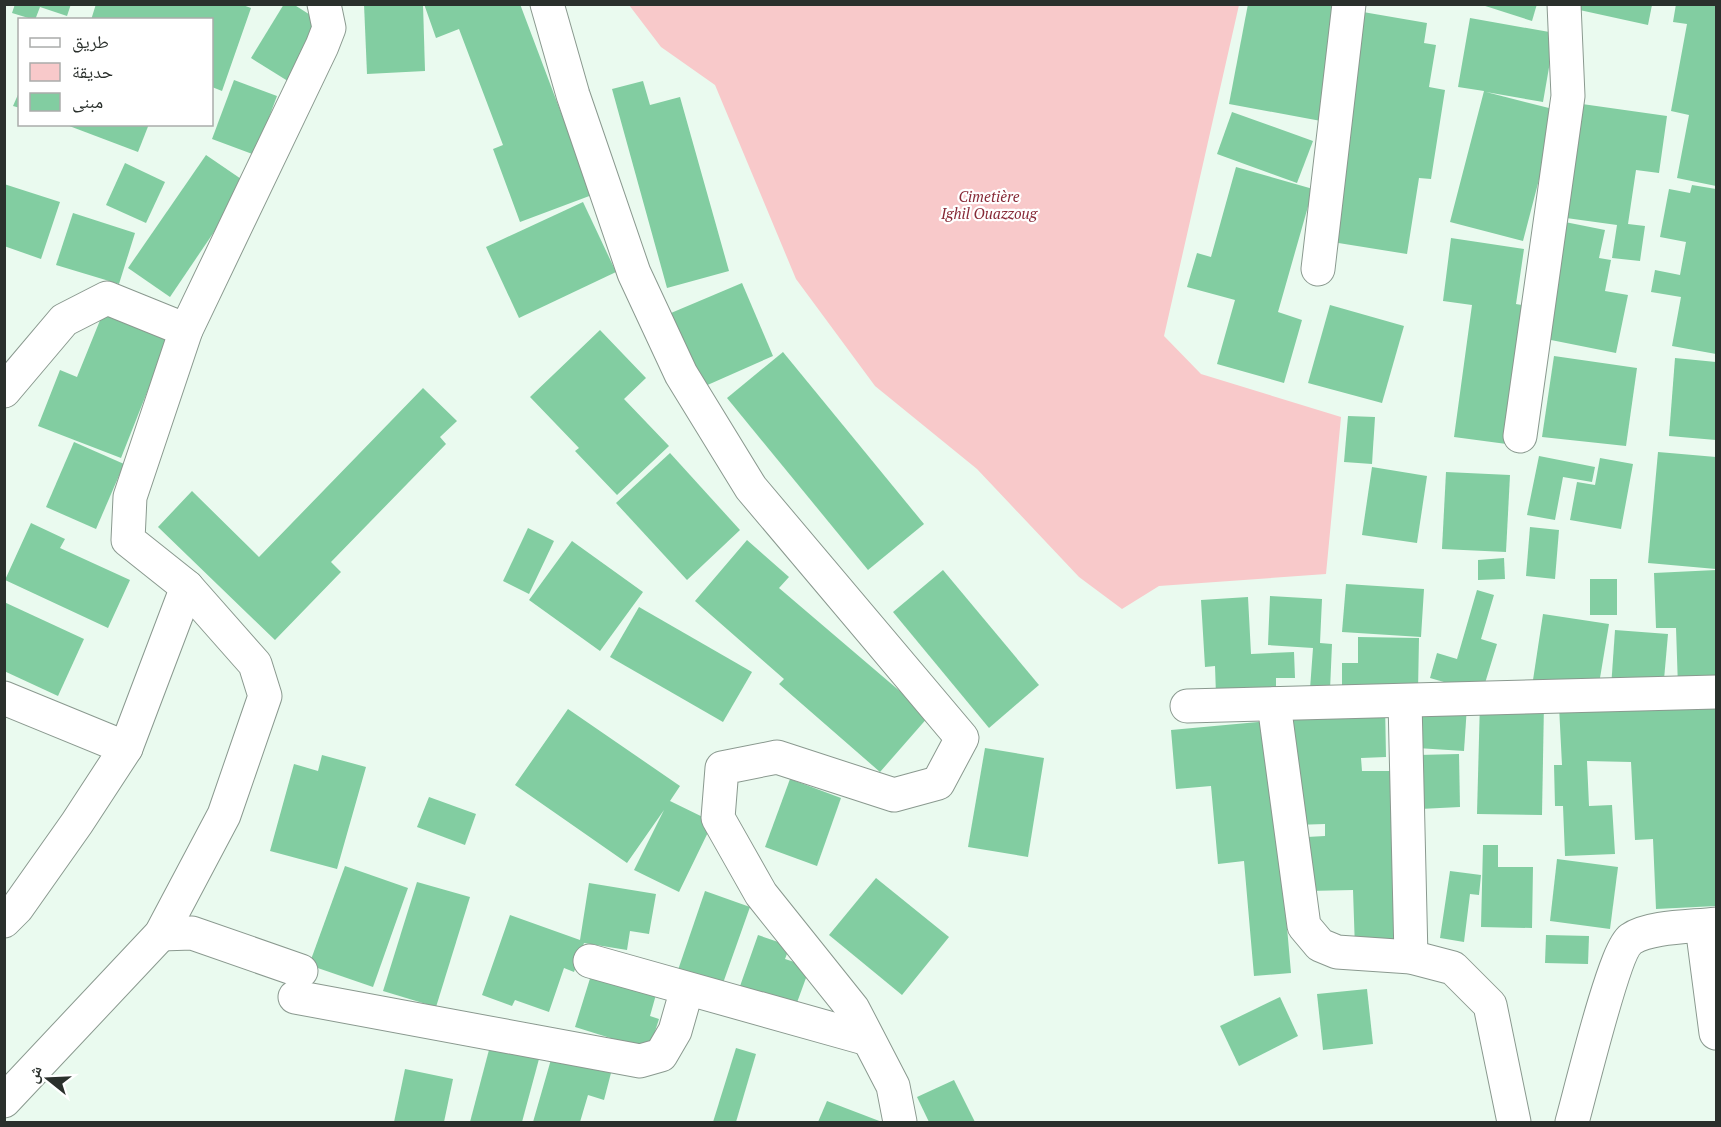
<svg xmlns="http://www.w3.org/2000/svg" width="1721" height="1127" viewBox="0 0 1721 1127" font-family="'PT Serif','Noto Naskh Arabic',serif">
<rect width="100%" height="100%" fill="#eafaef"/>
<path fill="#f8c9ca" d="M629,5h610l-75,331 37,38 140,43 -15,157 -167,12 -37,23 -43,-32 -102,-108 -102,-83 -79,-107 -81,-194 -54,-38z"/>
<g fill="#82cda1">
<path d="M15,4h56l-4,12 -27,-9 -5,13 -23,-7z"/>
<path d="M96,4h144l11,4 -29,83 -10,-4v-67h-121z"/>
<path d="M284,4h9l33,21 -35,58 -40,-25z"/>
<path d="M364,4h59l2,67 -58,3z"/>
<path d="M424,4h96l72,191 -72,27 -27,-73 10,-4 -44,-116 -23,9z"/>
<path d="M1248,4h94l-21,117 -92,-17z"/>
<path d="M1479,4h58l-5,17z"/>
<path d="M1676,4h40v182l-39,-8 12,-63 -18,-4 16,-87 -14,-2z"/>
<path d="M1576,5h76l-4,20 -73,-16z"/>
<path d="M1363,12l64,11 -3,20 12,2 -7,42 16,3 -14,89 -12,-1 -12,76 -81,-13z"/>
<path d="M1470,18l85,15 -12,69 -57,-10 71,18 -34,131 -73,-19 34,-131 -26,-4z"/>
<path d="M234,80l43,16 -22,59 -43,-16z"/>
<path d="M643,81l7,24 30,-8 49,174 -62,17 -55,-199z"/>
<path d="M20,90v18l-7,-2z"/>
<path d="M1575,103l92,13 -8,57 -23,-3 -8,54 17,2 -5,35 -28,-3 5,-33 -58,-8z"/>
<path d="M1232,112l81,29 -16,42 -80,-29z"/>
<path d="M64,124h85l-11,28z"/>
<path d="M206,155l41,28 -77,114 -42,-29z"/>
<path d="M125,163l40,19 -19,41 -40,-18z"/>
<path d="M1236,167l77,22 -35,123 24,8 -18,63 -67,-19 18,-64 -48,-13 10,-34 14,4z"/>
<path d="M4,184l56,18 -19,57 -37,-13z"/>
<path d="M1692,185l24,4v165l-44,-8 9,-49 -30,-5 4,-22 25,5 6,-33 -26,-5 9,-48 21,4z"/>
<path d="M583,202l33,70 -97,46 -33,-71z"/>
<path d="M73,213l62,20 -16,51 -63,-19z"/>
<path d="M1565,222l40,8 -6,28 12,2 -6,31 23,4 -12,58 -75,-15z"/>
<path d="M1451,238l73,11 -8,55 17,3 -19,138 -60,-8 18,-132 -29,-4z"/>
<path d="M742,283l31,73 -70,31 -32,-74z"/>
<path d="M1330,305l74,21 -22,77 -74,-20z"/>
<path d="M105,308l65,26 -49,124 -83,-32 22,-56 17,7z"/>
<path d="M600,330l46,48 -22,21 45,47 -52,49 -42,-44 4,-3 -49,-51z"/>
<path d="M783,352l141,172 -56,46 -141,-172z"/>
<path d="M1554,356l83,12 -11,78 -84,-9z"/>
<path d="M1675,358l41,4v78l-47,-4z"/>
<path d="M423,388l34,33 -17,16 6,7 -115,118 10,10 -66,68 -117,-113 34,-36 67,66z"/>
<path d="M1348,416l27,1 -3,47 -28,-2z"/>
<path d="M74,442l50,22 -28,65 -50,-22z"/>
<path d="M1658,452l58,5v112l-68,-6z"/>
<path d="M670,453l70,77 -53,50 -71,-77z"/>
<path d="M1539,456l56,11 -3,15 -29,-5 -8,43 -28,-5z"/>
<path d="M1600,458l33,6 -12,65 -51,-9 7,-38 18,3z"/>
<path d="M1372,467l55,9 -10,67 -55,-8z"/>
<path d="M1446,472l64,3 -4,77 -64,-3z"/>
<path d="M31,523l34,16 -5,9 70,32 -22,48 -103,-48z"/>
<path d="M1530,527l29,3 -4,49 -29,-3z"/>
<path d="M528,528l26,13 -25,53 -26,-13z"/>
<path d="M747,540l42,37 -10,11 150,128 -49,56 -101,-88 5,-5 -89,-78z"/>
<path d="M572,541l71,51 -43,59 -71,-51z"/>
<path d="M1504,558l1,21 -27,1v-20z"/>
<path d="M943,570l96,115 -50,43 -96,-116z"/>
<path d="M1716,570v116l-38,1 -2,-59h-20l-2,-55z"/>
<rect x="1590" y="579" width="27" height="36"/>
<path d="M1346,584l78,5 -3,48 -79,-5z"/>
<path d="M1477,590l17,5 -13,44 16,5 -15,49 -52,-15 7,-25 20,6z"/>
<path d="M1270,596l52,3 -2,44 12,1 -2,46 -20,-1 3,-41 -45,-3z"/>
<path d="M1248,597l3,57 43,-2 1,26h-19v14l-60,3 -1,-29 -10,1 -4,-67z"/>
<path d="M4,602l80,37 -26,57 -54,-25z"/>
<path d="M639,607l113,65 -29,50 -113,-65z"/>
<path d="M1543,614l66,10 -11,66 -65,-10z"/>
<path d="M1615,630l53,4 -5,57 -52,-3z"/>
<path d="M1358,637l61,1 -1,53 -76,-1v-27h16z"/>
<path d="M1716,698v208l-60,3 -3,-70 -18,1 -4,-78 -44,-1 2,45 23,-1 3,49 -50,2 -2,-50h-8l-1,-41h8l-3,-59z"/>
<path d="M1480,701l64,2 -2,112 -65,-1z"/>
<path d="M1421,702l46,4 -3,45 -47,-3z"/>
<path d="M1385,703l1,54 -25,1 1,13h28l18,177 -53,1 -2,-59 -45,1 -1,-54 18,-1v-12l-31,1 -3,-120z"/>
<path d="M568,709l112,77 -10,15 43,21 -34,70 -45,-22 30,-60 -37,53 -112,-78z"/>
<path d="M1269,721l22,252 -37,3 -10,-115 -26,3 -7,-78 -35,3 -5,-59z"/>
<path d="M985,748l59,10 -16,99 -60,-10z"/>
<path d="M1459,754l1,53 -40,2 -2,-54z"/>
<path d="M322,755l44,12 -29,102 -67,-18 24,-87 24,7z"/>
<path d="M790,779l51,19 -24,68 -52,-19z"/>
<path d="M429,797l47,17 -11,31 -48,-18z"/>
<path d="M1483,845h15v22h35l-1,61 -51,-1z"/>
<path d="M1557,859l61,8 -8,62 -60,-8z"/>
<path d="M345,866l63,22 -35,99 -64,-22z"/>
<path d="M1450,871l31,4 -2,20 -9,-1 -6,48 -24,-4z"/>
<path d="M876,878l73,59 -47,58 -73,-60z"/>
<path d="M417,882l53,15 -34,110 -53,-16z"/>
<path d="M589,883l67,11 -7,40 -19,-3 -3,19 -43,-7 -10,29 -10,-4 -15,44 -34,-12 -3,6 -30,-11 28,-80 70,25z"/>
<path d="M705,891l45,16 -28,79 -44,-16z"/>
<path d="M758,935l32,11 -5,13 25,8 -15,41 -56,-19z"/>
<path d="M1546,935l43,1 -1,28 -43,-1z"/>
<path d="M592,972l65,19 -7,25 9,3 -10,31 -74,-23z"/>
<path d="M1367,989l6,55 -50,6 -6,-56z"/>
<path d="M1280,997l18,39 -59,30 -19,-40z"/>
<path d="M490,1046l49,13 -17,63h-52z"/>
<path d="M736,1048l20,6 -20,68h-23z"/>
<path d="M552,1056l59,17 -7,27 -16,-5 -8,27h-47z"/>
<path d="M405,1069l48,10 -9,43h-50z"/>
<path d="M954,1080l21,42h-46l-12,-25z"/>
<path d="M827,1101l55,21h-64z"/>
</g>
<g fill="none" stroke-linecap="round" stroke-linejoin="round">
<g stroke="#8a998f" stroke-width="35">
<g id="minor">
<path d="M547,4l26,91 61,178 47,101 70,114 211,250 -24,45 -44,12 -117,-38 -55,11 -4,50 43,76 92,115 40,77 7,36"/>
<path d="M1318,269l31,-265"/>
<path d="M4,391l60,-71 43,-22 79,32"/>
<path d="M1520,436l48,-340 -4,-92"/>
<path d="M4,698l122,50"/>
<path d="M1405,701l6,256"/>
<path d="M1274,704l30,222 16,19 17,7 74,5 42,11 37,37 24,117"/>
<path d="M1187,706l529,-14"/>
<path d="M4,921l13,-13 60,-85 49,-75 61,-161"/>
<path d="M1702,926l14,107"/>
<path d="M161,934l31,-1 109,38"/>
<path d="M590,961l278,78"/>
<path d="M295,997l345,64 21,-6 14,-24 12,-42"/>
<path d="M4,1101l157,-167 63,-119 41,-119 -10,-32 -68,-77 -59,-47 2,-43 56,-167 136,-284 7,-18 -5,-24"/>
<path d="M1572,1122c8,-28 42,-171 59,-183 19,-13 62,-12 85,-15"/>
</g>
</g>
<use href="#minor" stroke="#fff" stroke-width="33"/>
</g>
<g text-anchor="middle" dominant-baseline="central" stroke-width="4.5" stroke-linejoin="round" paint-order="stroke">
<g font-size="15" font-style="italic" fill="#872936" stroke="#fff">
<text x="989" y="196">Cimetière<tspan x="989" dy="17">Ighil Ouazzoug</tspan></text>
</g>
</g>
<rect width="1721" height="1127" fill="none" stroke="#2a302c" stroke-width="12"/>
<rect x="18" y="18" width="195" height="108" fill="#ffffff" stroke="#aaacab" stroke-width="1.5"/>
<rect x="30" y="38" width="30" height="9" fill="#ffffff" stroke="#aaacab" stroke-width="1.5"/>
<text x="72" y="48" font-size="18" fill="#2a302c">طريق</text>
<rect x="30" y="63" width="30" height="18" fill="#f8c9ca" stroke="#aaacab" stroke-width="1.5"/>
<text x="72" y="78" font-size="18" fill="#2a302c">حديقة</text>
<rect x="30" y="93" width="30" height="18" fill="#82cda1" stroke="#aaacab" stroke-width="1.5"/>
<text x="72" y="108" font-size="18" fill="#2a302c">مبنى</text>
<g transform="translate(48 1079) rotate(288)" stroke="#ffffff" stroke-width="4.5" paint-order="stroke">
<path d="M0-4.5L10 22L0 15L-10 22Z" fill="#2a302c"/>
<text y="-9" font-size="16" font-weight="bold" text-anchor="middle" fill="#2a302c">ش</text>
</g>
</svg>
